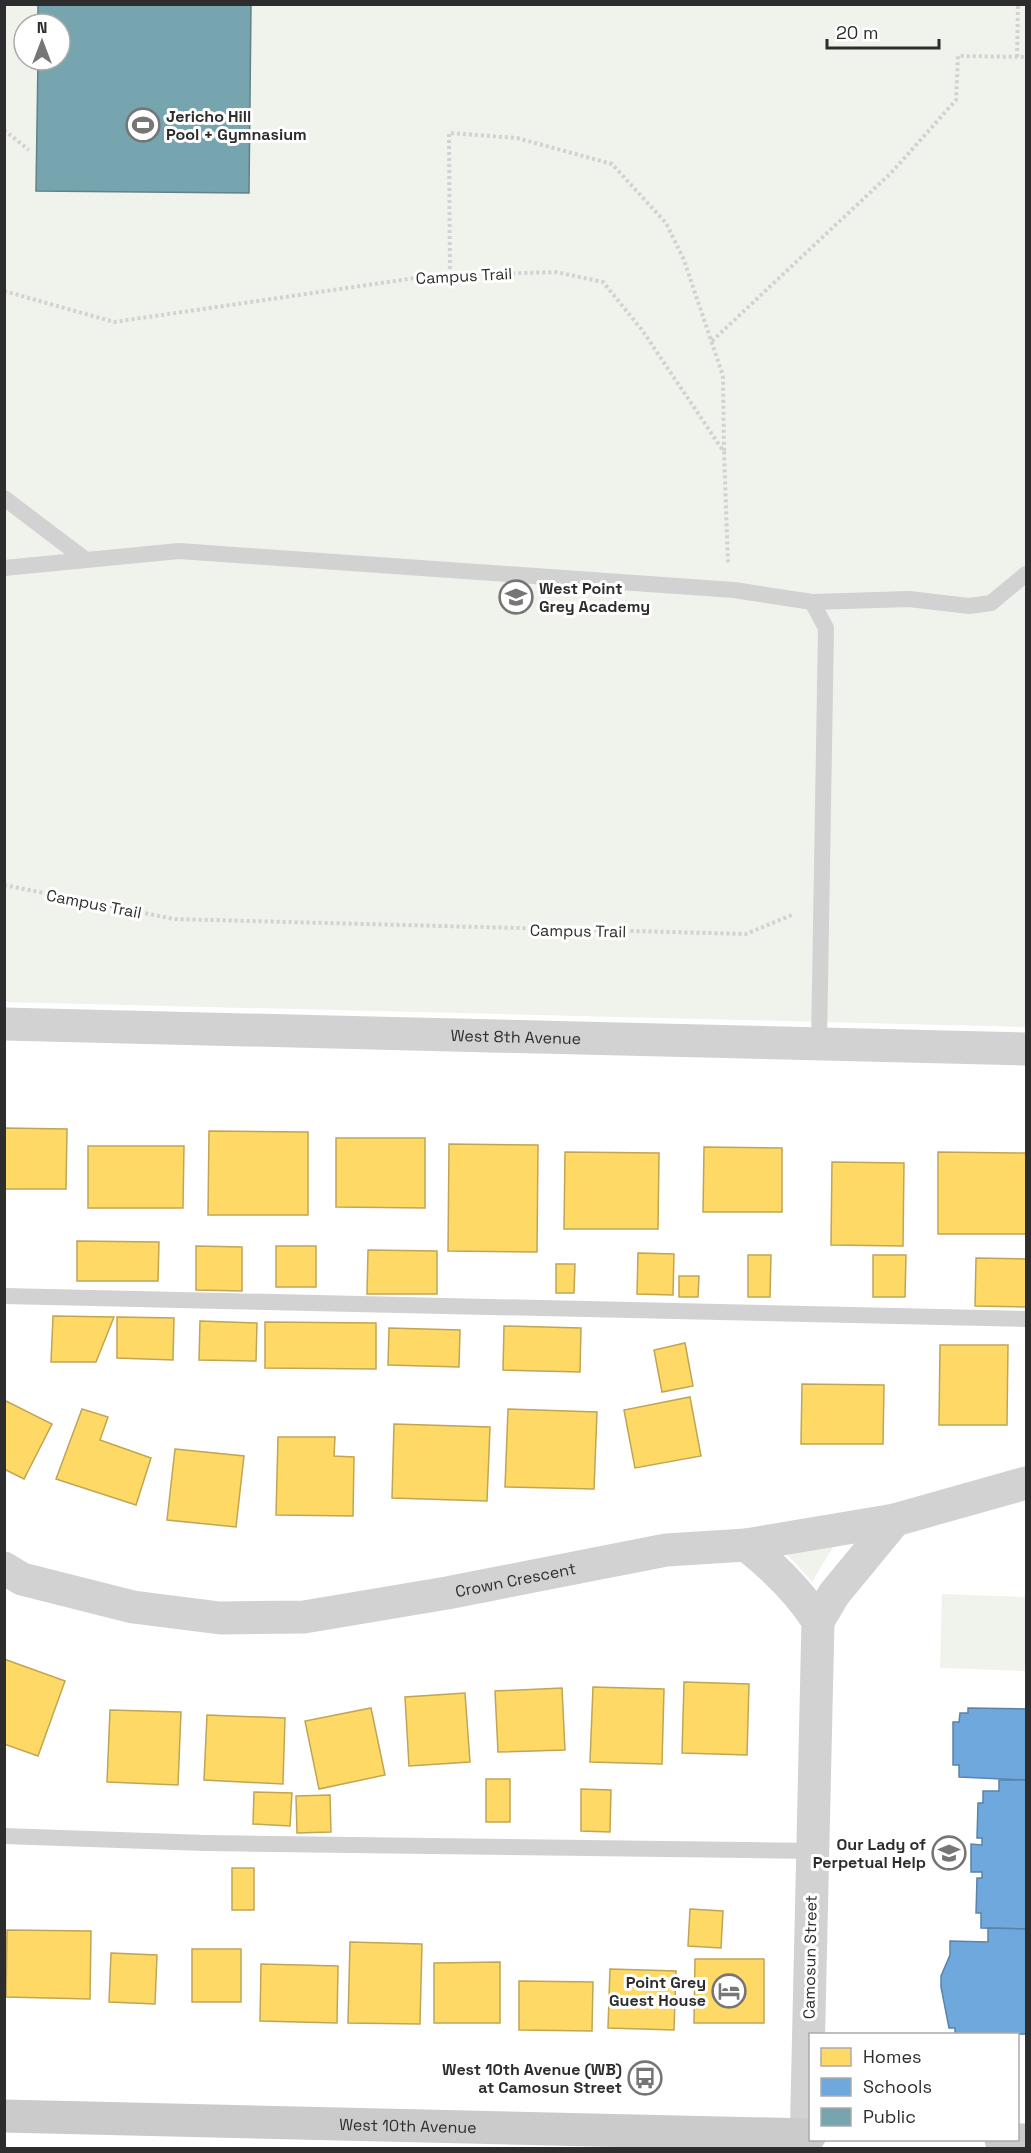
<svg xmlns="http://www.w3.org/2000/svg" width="1031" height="2153" viewBox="0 0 1031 2153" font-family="'Space Grotesk',sans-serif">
<rect width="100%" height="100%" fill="#fff"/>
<g fill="#f0f3eb" fill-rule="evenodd">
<path d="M5,5h1021v1022l-1021,-25zM24,24h36v36h-36z"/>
<path d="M836,1542l-24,40 -27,-30z"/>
<path d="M942,1594l84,3v74l-86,-3z"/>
</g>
<g fill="#ffd966" stroke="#c0a555" stroke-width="1.5">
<path d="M4,1128l63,1 -1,60h-62z"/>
<path d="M209,1131l99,1v83h-100z"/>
<path d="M336,1138h89v70l-89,-1z"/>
<path d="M449,1144l89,1 -1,107 -89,-1z"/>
<path d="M88,1146h96l-1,62h-95z"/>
<path d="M704,1147l78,1v64h-79z"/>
<path d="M565,1152l94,1 -1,76h-94z"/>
<path d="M938,1152l88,1v81h-88z"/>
<path d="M832,1162l72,1 -1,83 -72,-1z"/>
<path d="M77,1241l82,1 -1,39h-81z"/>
<path d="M196,1246l46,1v44l-46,-1z"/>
<rect x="276" y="1246" width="40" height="41"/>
<path d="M368,1250l69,1v43h-70z"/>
<path d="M638,1253l36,1 -1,41 -36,-1z"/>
<path d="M748,1255h23l-1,42h-22z"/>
<path d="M873,1255h33l-1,42h-32z"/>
<path d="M976,1258l50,1v48l-51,-1z"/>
<path d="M556,1264h19l-1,29h-18z"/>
<path d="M679,1276h20l-1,21h-19z"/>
<path d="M53,1316l61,1 -18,45h-45z"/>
<path d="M117,1317l57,1 -1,42 -56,-2z"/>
<path d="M200,1321l57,2 -1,38 -57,-1z"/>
<path d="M265,1322l111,1v46l-111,-1z"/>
<path d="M504,1326l77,2 -1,44 -77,-2z"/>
<path d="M389,1328l71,2 -1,37 -71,-2z"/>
<path d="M685,1343l8,43 -31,6 -8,-42z"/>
<path d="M940,1345h68l-1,80h-68z"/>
<path d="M802,1384l82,1 -1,59h-82z"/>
<path d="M690,1397l11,59 -66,12 -11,-58z"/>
<path d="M4,1400l48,24 -28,55 -20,-10z"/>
<path d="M82,1409l26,8 -8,23 51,18 -15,47 -80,-26z"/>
<path d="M508,1409l89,3 -3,77 -89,-2z"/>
<path d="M394,1424l96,3 -3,74 -95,-3z"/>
<path d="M278,1437h57l-1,19 20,1 -1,59 -77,-1z"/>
<path d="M175,1449l69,7 -8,71 -69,-7z"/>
<path d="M4,1659l61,22 -27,75 -34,-12z"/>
<path d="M684,1682l65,2 -2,71 -65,-2z"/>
<path d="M593,1687l71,2 -2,75 -72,-2z"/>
<path d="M562,1688l3,62 -67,2 -3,-61z"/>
<path d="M465,1693l5,69 -61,4 -4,-69z"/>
<path d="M371,1708l14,67 -66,14 -14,-68z"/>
<path d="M110,1710l71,2 -3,73 -71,-3z"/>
<path d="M207,1715l78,3 -2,66 -79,-4z"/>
<rect x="486" y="1779" width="24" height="43"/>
<path d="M581,1789l30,1 -1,42 -29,-1z"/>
<path d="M254,1792l38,1 -2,33 -37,-2z"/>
<path d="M330,1795l1,37 -34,1 -1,-37z"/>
<rect x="232" y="1868" width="22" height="42"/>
<path d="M690,1909l33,2 -2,37 -33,-2z"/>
<path d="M7,1930l84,1 -1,68 -84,-2z"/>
<path d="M350,1942l72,2 -2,80 -72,-1z"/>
<rect x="192" y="1949" width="49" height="53"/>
<path d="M111,1953l46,2 -2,49 -46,-2z"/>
<path d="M695,1959h69v64h-70z"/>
<path d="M500,1962v61h-66v-60z"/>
<path d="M261,1964l77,2 -1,57 -77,-2z"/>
<path d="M610,1969l66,2 -2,59 -66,-2z"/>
<path d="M519,1981l74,1 -1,49 -73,-1z"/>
</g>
<g fill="#6fa8dc" stroke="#5b83a8" stroke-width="1.5">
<path d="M968,1708l58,1v71l-67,-3v-12h-6v-43h6l1,-9h8z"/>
<path d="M999,1780h27v149l-45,-1v-15h-5l1,-35h5v-6h-11v-28l11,1v-7h-5l1,-35h5v-12h16z"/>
<path d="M988,1928l38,1v105h-71v-6h-6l-8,-41v-11l9,-21v-14l38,1z"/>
</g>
<path fill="#76a5af" stroke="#608188" stroke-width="1.5" d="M38,4h213l-2,189 -213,-2 2,-131h22v-36h-22z"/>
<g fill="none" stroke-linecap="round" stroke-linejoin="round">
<g stroke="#d2d2d2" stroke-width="4" stroke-dasharray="3 3" stroke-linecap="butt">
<path d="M1017,57l1,-53"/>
<path d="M4,130l25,20"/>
<path d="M450,275l-1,-142 68,5 95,26 54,59 18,37 39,116 1,75"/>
<path d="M4,291l110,31 315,-46 127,-4 47,10 39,48 82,122 4,111"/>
<path d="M712,341l180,-169 64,-72 2,-44 68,1"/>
<path d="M4,885l170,34 572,15 48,-20"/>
</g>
<g stroke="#d2d2d2" stroke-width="16">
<path d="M4,498l82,62"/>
<path d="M4,568l175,-17 555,39 78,12 97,-3 60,7 22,-3 35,-29"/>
<path d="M812,602l14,26 -7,416"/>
<path d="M4,1296l1022,23"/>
<path d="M4,1836l201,7 607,8"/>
</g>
<g stroke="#d2d2d2" stroke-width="33">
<path id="s1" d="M4,1024l1022,25"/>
<path d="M746,1545c28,22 52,45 72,76l-12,527"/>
<path id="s2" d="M4,1568l18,11 111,28 87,11 84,-1 143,-24 219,-43 80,-5 149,-25 131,-37"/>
<path d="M818,1621l16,-27 61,-74"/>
</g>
<g stroke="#cbcbcb" stroke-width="33">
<path id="s3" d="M4,2116l806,19"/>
<path d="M1001,2140h25"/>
</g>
</g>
<defs>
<g id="stadium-ring" transform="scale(1.725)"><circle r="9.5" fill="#fff" stroke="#767676" stroke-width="1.5"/><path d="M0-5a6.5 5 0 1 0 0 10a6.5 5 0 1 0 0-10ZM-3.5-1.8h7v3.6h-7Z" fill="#767676"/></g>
<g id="school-ring" transform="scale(1.725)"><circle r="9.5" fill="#fff" stroke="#767676" stroke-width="1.5"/><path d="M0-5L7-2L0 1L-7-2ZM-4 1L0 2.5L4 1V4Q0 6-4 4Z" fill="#767676"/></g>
<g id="hotel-ring" transform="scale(1.725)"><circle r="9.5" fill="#fff" stroke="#767676" stroke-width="1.5"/><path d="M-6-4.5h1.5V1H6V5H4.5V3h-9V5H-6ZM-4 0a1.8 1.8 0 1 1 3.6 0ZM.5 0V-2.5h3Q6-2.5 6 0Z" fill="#767676"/></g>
<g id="bus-ring" transform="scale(1.725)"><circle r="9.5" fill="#fff" stroke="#767676" stroke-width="1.5"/><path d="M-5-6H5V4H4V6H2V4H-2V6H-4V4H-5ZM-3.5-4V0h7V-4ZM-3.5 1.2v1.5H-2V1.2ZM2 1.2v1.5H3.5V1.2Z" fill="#767676"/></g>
</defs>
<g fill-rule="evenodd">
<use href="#stadium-ring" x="143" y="125"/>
<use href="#school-ring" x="516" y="597"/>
<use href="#school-ring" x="949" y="1853"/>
<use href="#hotel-ring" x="729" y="1991"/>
<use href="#bus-ring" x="645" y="2078"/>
</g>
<g text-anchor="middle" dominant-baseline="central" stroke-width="6" stroke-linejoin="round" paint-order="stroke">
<g font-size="16" font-weight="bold" fill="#2d2d2d" stroke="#fff" text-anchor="end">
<text x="166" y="116" text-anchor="start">Jericho Hill<tspan x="166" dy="18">Pool + Gymnasium</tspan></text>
<text x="539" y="588" text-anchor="start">West Point<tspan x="539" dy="18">Grey Academy</tspan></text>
<text x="926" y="1844">Our Lady of<tspan x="926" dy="18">Perpetual Help</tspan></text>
<text x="706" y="1982">Point Grey<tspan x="706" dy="18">Guest House</tspan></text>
<text x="622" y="2069">West 10th Avenue (WB)<tspan x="622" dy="18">at Camosun Street</tspan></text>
</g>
<g font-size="16" fill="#2d2d2d" stroke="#fff">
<text transform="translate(464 276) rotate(-3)">Campus Trail</text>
<text transform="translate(94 904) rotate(11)">Campus Trail</text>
<text transform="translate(578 931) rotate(1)">Campus Trail</text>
<text stroke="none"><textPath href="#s1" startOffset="512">West 8th Avenue</textPath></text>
<text stroke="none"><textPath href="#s2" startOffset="522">Crown Crescent</textPath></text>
<text transform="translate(810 1957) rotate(-89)">Camosun Street</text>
<text stroke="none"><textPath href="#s3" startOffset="404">West 10th Avenue</textPath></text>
</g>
</g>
<rect width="1031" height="2153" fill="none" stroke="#2d2d2d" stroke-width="12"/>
<rect x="809" y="2033" width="210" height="108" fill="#ffffff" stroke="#ababab" stroke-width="1.5"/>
<rect x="821" y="2048" width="30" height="18" fill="#ffd966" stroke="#ababab" stroke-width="1.5"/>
<text x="863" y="2063" font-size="18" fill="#2d2d2d">Homes</text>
<rect x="821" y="2078" width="30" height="18" fill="#6fa8dc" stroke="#ababab" stroke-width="1.5"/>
<text x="863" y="2093" font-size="18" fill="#2d2d2d">Schools</text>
<rect x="821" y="2108" width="30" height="18" fill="#76a5af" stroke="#ababab" stroke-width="1.5"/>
<text x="863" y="2123" font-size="18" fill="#2d2d2d">Public</text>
<g transform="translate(42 42)"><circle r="28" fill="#ffffff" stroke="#ababab" stroke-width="1.5"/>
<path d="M0-4.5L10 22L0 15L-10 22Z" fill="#767676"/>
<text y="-9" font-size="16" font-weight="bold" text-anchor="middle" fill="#2d2d2d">N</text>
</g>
<path d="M827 39v9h112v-9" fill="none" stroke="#2d2d2d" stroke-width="3"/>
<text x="836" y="39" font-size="18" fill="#2d2d2d" stroke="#ffffff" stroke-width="4.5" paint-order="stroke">20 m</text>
</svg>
